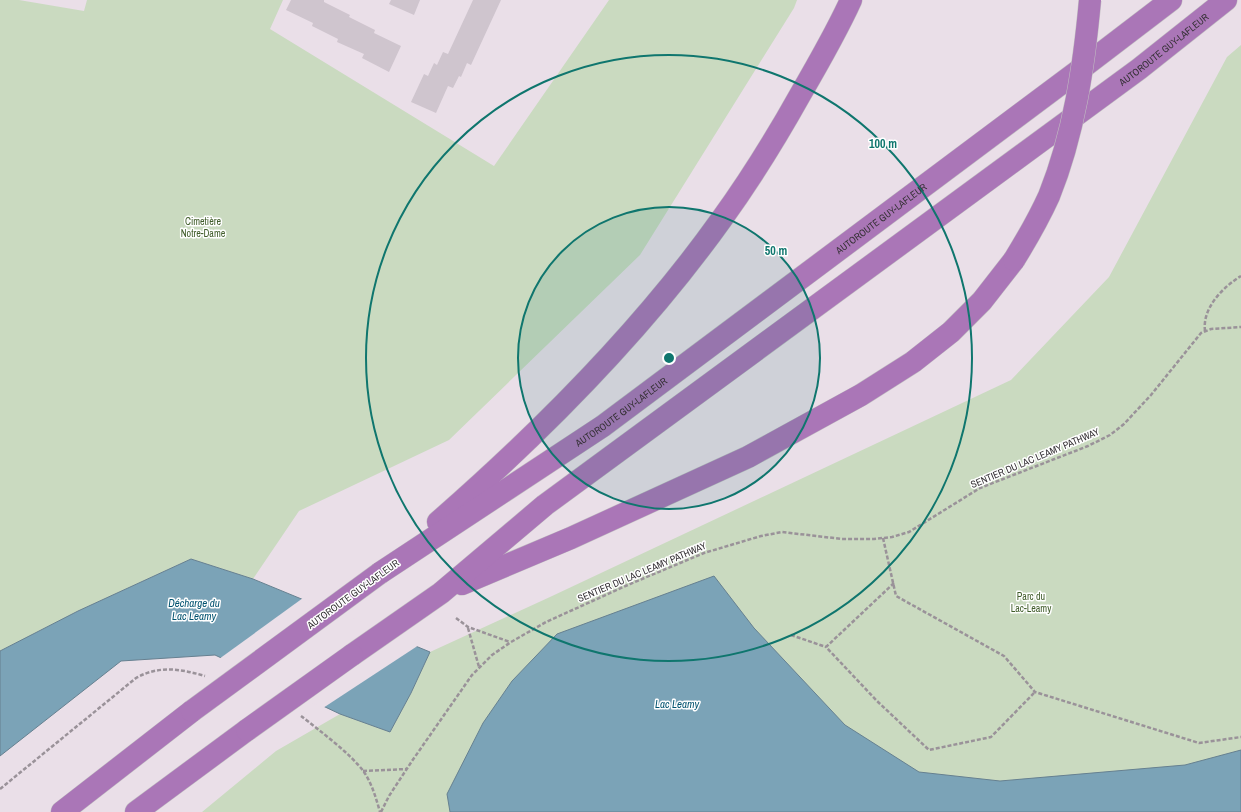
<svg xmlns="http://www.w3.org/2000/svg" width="1241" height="812" viewBox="0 0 1241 812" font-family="'Archivo Narrow',sans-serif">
<rect width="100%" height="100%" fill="#eadfe8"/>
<g fill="#cadac0">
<path d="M0,0h19l65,11 3,-11h196l-13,29 224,137 115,-166h188l-3,8 -154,247 -191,185 -150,71 -46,68 -62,-20 -113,52 -78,40z"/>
<path d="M1241,45v767h-1039l74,-61 64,-37 50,18 21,-39 19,-41 120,-55 461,-217 98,-103 118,-220z"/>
</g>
<g fill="#7ba3b7" stroke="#668090">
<path d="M191,559l62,20 177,73 -19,41 -21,39 -50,-18 -125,-59 -94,6 -121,95v-105l78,-40z"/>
<path d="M714,576l40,52 91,97 74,47 81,9 185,-16 56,-15v62h-791l-3,-18 36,-71 29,-42 45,-47z"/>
</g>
<path fill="#eadfe8" d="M303,598l116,47 -96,63 -104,-49z"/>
<g fill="#cfc5ce">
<path d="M291,0h33v2l26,13 -1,2 26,13 -1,3 27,13 -12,26 -27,-14 2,-4 -27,-12 1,-3 -26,-13 1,-3 -27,-13z"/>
<path d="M391,0h29l-6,15 -25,-11z"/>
<path d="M473,0h28l-30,65 -4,-2 -6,14 -2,-1 -6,12 -5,-2 -12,27 -25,-11 13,-28 4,2 6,-13 3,2 6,-13 5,2z"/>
</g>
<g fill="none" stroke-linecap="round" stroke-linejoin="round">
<g stroke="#c2c1c2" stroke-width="23">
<g id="highway">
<path d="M438,522c103,-90 203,-190 283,-302 29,-40 55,-82 79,-125 18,-31 36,-62 51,-95"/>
<path id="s1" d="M380,573l223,-147 479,-358 89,-68"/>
<path d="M462,584l109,-46 177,-81 113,-62 52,-33 38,-30 31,-31 32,-41"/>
<path id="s2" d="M352,655l89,-62 104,-88 594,-436 87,-69"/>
<path d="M62,812l130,-101"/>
<path d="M136,812l111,-82"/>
</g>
</g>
<g stroke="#9a9299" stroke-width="2.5" stroke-dasharray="4 2" stroke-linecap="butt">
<path d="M1205,331c-3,-23 18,-44 36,-55"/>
<path d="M883,538l13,58 108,60 31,36 164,51 42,-6"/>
<path d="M894,583l-68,64 51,54 52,49 62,-13 44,-45"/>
<path d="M456,618l12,9 42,15"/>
<path d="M468,628l11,39"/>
<path d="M791,635l35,12"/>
<path d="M301,716c18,14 50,38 63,56 8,12 12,26 16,40"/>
<path d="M363,771l44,-2"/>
<path d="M0,789l136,-111c23,-13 45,-9 69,-2"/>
<path d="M381,812l8,-16 23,-35 60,-86 20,-20 19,-13 35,-20 84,-38 74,-31 57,-17 21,-4 60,7h32l18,-2 17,-5 71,-44 108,-42 22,-11 14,-11 27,-29 50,-62 10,-4 30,-2"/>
</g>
<use href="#highway" stroke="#aa76b7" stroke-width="22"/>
<g stroke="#c2c1c2" stroke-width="23" stroke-linecap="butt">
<g id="highway-bridge">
<path d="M1014,260c13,-21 25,-42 35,-64 25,-62 35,-130 41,-196"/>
<path d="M192,711l188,-138"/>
<path d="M247,730l105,-75"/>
</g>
</g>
<use href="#highway-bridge" stroke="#aa76b7" stroke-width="22"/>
</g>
<circle cx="669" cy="358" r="151" fill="#0f766e" fill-opacity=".12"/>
<g fill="none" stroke="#0f766e" stroke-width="2">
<circle cx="669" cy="358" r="151"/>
<circle cx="669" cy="358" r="303"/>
</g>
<g text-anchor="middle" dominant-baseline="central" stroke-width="3" stroke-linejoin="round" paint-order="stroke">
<g font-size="10" fill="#343034" stroke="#fff">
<text stroke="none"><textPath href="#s2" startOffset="1013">AUTOROUTE GUY-LAFLEUR</textPath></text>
<text stroke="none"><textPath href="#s1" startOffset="614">AUTOROUTE GUY-LAFLEUR</textPath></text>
<text stroke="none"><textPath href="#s1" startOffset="290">AUTOROUTE GUY-LAFLEUR</textPath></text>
<text transform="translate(1035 458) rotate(-23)">SENTIER DU LAC LEAMY PATHWAY</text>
<text transform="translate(642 572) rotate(-23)">SENTIER DU LAC LEAMY PATHWAY</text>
<text transform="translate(353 594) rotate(-36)">AUTOROUTE GUY-LAFLEUR</text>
</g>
<g font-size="10" fill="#415d2b" stroke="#fff">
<text x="203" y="221">Cimetière<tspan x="203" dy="12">Notre-Dame</tspan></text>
<text x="1031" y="596">Parc du<tspan x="1031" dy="12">Lac-Leamy</tspan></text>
</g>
<g font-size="11" font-style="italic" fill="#00526f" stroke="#fff">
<text x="194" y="603">Décharge du<tspan x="194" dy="13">Lac Leamy</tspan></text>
<text x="677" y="704">Lac Leamy</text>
</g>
</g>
<circle cx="669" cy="358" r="6" fill="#0f766e" stroke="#fff" stroke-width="2"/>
<g font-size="12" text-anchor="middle" font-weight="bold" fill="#0f766e" stroke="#fff" stroke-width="3" stroke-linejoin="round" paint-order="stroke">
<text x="883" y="148">100 m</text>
<text x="776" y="255">50 m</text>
</g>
</svg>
